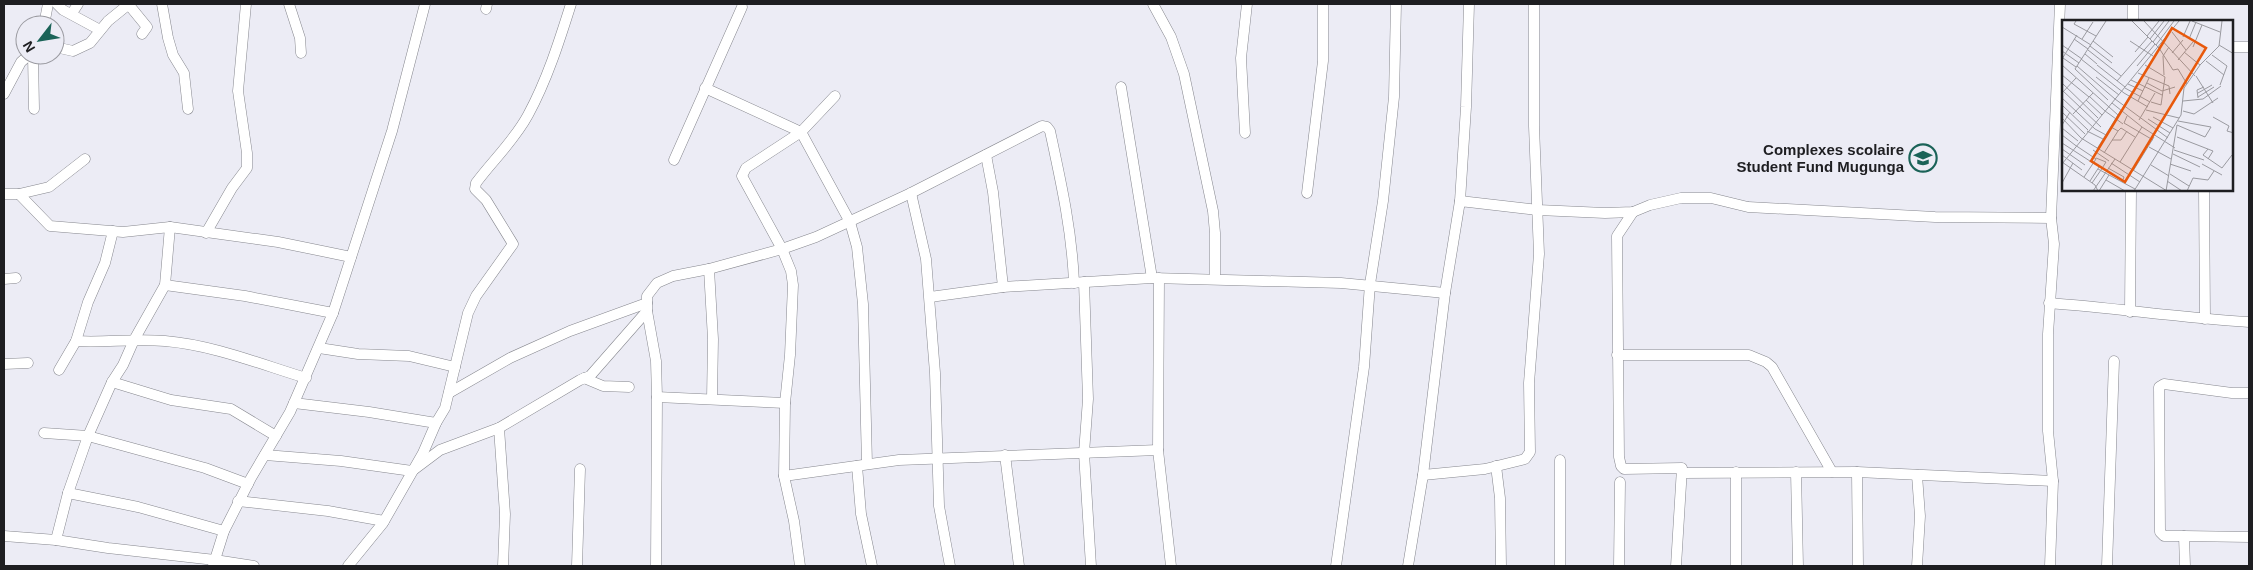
<svg xmlns="http://www.w3.org/2000/svg" width="2253" height="570" viewBox="0 0 2253 570" font-family="Helvetica,sans-serif">
<rect width="100%" height="100%" fill="#ececf5"/>
<g fill="none" stroke-linecap="round" stroke-linejoin="round">
<g stroke="#86878e" stroke-width="11">
<g id="minor">
<path d="M57,4l6,6 37,20"/>
<path d="M162,4l6,34 5,17 11,18 4,36"/>
<path d="M289,4l11,34 1,15"/>
<path d="M1153,4l18,33 13,37 29,137 2,22v46"/>
<path d="M129,5l18,22 -5,7"/>
<path d="M486,9l1,-5"/>
<path d="M72,13l6,-9"/>
<path d="M2133,21v-17"/>
<path d="M44,25l4,-21"/>
<path d="M55,47l18,4 17,-8 18,-22 21,-17"/>
<path d="M2232,47h17"/>
<path d="M33,55l1,54"/>
<path d="M1121,87l31,191"/>
<path d="M705,88l96,44 49,90 7,25 6,57 4,160"/>
<path d="M4,94l17,-32 8,-7"/>
<path d="M1245,133l-4,-75 6,-54"/>
<path d="M986,155l7,37 10,95"/>
<path d="M674,160l68,-153"/>
<path d="M2204,190l1,129"/>
<path d="M911,193l15,66 9,114 4,133 11,60"/>
<path d="M1307,193l16,-132v-57"/>
<path d="M4,194h15l30,-7 36,-28"/>
<path d="M19,194l31,32 73,6 47,-5 108,15 73,15"/>
<path d="M1460,201l6,-94 3,-103"/>
<path d="M1633,212l-16,24 2,221 2,9 3,3 58,-1 -6,98"/>
<path d="M206,233l26,-45 15,-20v-15l-9,-62 8,-87"/>
<path d="M709,269l4,70 -1,60"/>
<path d="M1159,278l-1,172 13,116"/>
<path d="M4,279l12,-1"/>
<path d="M1084,282l4,117 -4,54 7,113"/>
<path d="M165,285l80,11 88,17"/>
<path d="M930,297l73,-10 149,-9 189,5 104,10"/>
<path d="M2049,303c67,5 133,15 200,19"/>
<path d="M2130,312l1,-122"/>
<path d="M76,341c29,2 59,-3 89,0 48,4 95,23 141,37"/>
<path d="M319,348l39,6 51,2 46,11"/>
<path d="M1617,355h132l17,7 6,5 60,105"/>
<path d="M4,364l24,-1"/>
<path d="M59,370l17,-29 12,-39 17,-39 8,-32"/>
<path d="M584,378l19,8 26,1"/>
<path d="M112,382l59,18 60,9 45,27"/>
<path d="M449,393l61,-35 60,-27 77,-28"/>
<path d="M657,397l128,6"/>
<path d="M294,403l75,9 67,11"/>
<path d="M499,428l6,86 -2,52"/>
<path d="M44,433l44,3 117,32 43,16"/>
<path d="M265,455l76,6 71,10 28,-21 59,-22 81,-48 10,-4 57,-65"/>
<path d="M1005,455l14,111"/>
<path d="M1560,460v106"/>
<path d="M857,466l4,48 11,52"/>
<path d="M1496,466l4,32 1,68"/>
<path d="M1736,472v94"/>
<path d="M1796,472l2,94"/>
<path d="M1857,472l1,94"/>
<path d="M1682,473l175,-1 196,9"/>
<path d="M1423,475l62,-6 40,-10 5,-7 -1,-69 10,-129 -5,-128v-122"/>
<path d="M784,476l115,-16 259,-10"/>
<path d="M68,493l70,14 86,24"/>
<path d="M238,501l90,10 56,10"/>
<path d="M4,536l52,4 52,8 107,12 39,6"/>
<path d="M2184,536h-20l-4,-4 -1,-145 5,-3 68,9h17"/>
<path d="M56,540l12,-47 20,-57 24,-54 11,-17 11,-25 31,-55 5,-58"/>
<path d="M213,566l11,-35 27,-53 39,-66 43,-99 59,-182 33,-127"/>
<path d="M348,566l35,-43 40,-70 13,-30 9,-15 23,-95 8,-17 37,-52 -27,-44 -11,-11 1,-6c17,-23 38,-42 52,-68 19,-35 31,-73 43,-111"/>
<path d="M577,566l3,-97"/>
<path d="M656,566l1,-169 -1,-36 -9,-50v-15l10,-13 16,-7 36,-7 73,-20 34,-12 95,-44 131,-67 5,1 3,4c11,51 22,100 24,152"/>
<path d="M800,566l-6,-45 -10,-45 1,-73 5,-48 3,-70 -2,-14 -9,-22 -40,-73 4,-8 55,-36 34,-36"/>
<path d="M1336,566l28,-199 6,-83 13,-83 11,-104 2,-93"/>
<path d="M1408,566l15,-91 22,-182 15,-92 78,9 67,3 28,-1 17,-7 31,-7h30l37,9 187,10 116,1"/>
<path d="M1619,566l1,-84"/>
<path d="M1917,566l3,-50 -3,-41"/>
<path d="M2050,566l3,-85 -5,-50v-97l6,-90 -3,-26 9,-214"/>
<path d="M2107,566l7,-205"/>
<path d="M2185,566l-1,-30 65,1"/>
</g>
</g>
<use href="#minor" stroke="#fff" stroke-width="10"/>
</g>
<defs>
<g id="school-ring" transform="scale(1.4375)"><circle r="9.5" fill="#ececf5" stroke="#1b6358" stroke-width="1.5"/><path d="M0-5L7-2L0 1L-7-2ZM-4 1L0 2.5L4 1V4Q0 6-4 4Z" fill="#1b6358"/></g>
</defs>
<g fill-rule="evenodd">
<use href="#school-ring" x="1923" y="158"/>
</g>
<g text-anchor="middle" dominant-baseline="central" stroke-width="5" stroke-linejoin="round" paint-order="stroke">
<g font-size="15" font-weight="bold" fill="#1e1e21" stroke="#ececf5" text-anchor="end">
<text x="1904" y="149">Complexes scolaire<tspan x="1904" dy="17">Student Fund Mugunga</tspan></text>
</g>
</g>
<g transform="translate(2062 20)">
<rect width="171" height="171" fill="#ececf5"/>
<path fill="none" stroke="#9a9aa0" stroke-width="1" d="M14,1l-2,3 22,12M44,1l-31,48 33,31M70,1l27,27 14,22 5,-1 9,15M82,1l51,55M130,1l28,11M0,7l29,18M110,12l14,18M85,16l12,-15M121,17l7,-16M12,19l14,10M20,19l11,-17M88,19l14,-18M127,19l7,-17M31,21l20,16M68,21l23,15M91,22l16,-21M0,25l20,14M94,25l18,-24M157,25l15,9M28,26l22,17M131,27l9,-22M26,30l33,26M0,31l17,12M73,32l13,-15M122,32l16,13M110,33l11,-13M23,34l12,10M150,35l15,11M1,38l13,9M0,39l15,-24M19,39l43,34 24,14M116,40l15,-18M144,41l18,14M0,45l56,50M35,45l28,22M83,45l20,12 -4,28 -10,-3M15,46l38,33M75,46l18,-22M76,53l31,13 1,8M0,55l27,22M102,55l-1,-19 6,-9M134,56l17,27M34,57l23,18M69,60l31,15M55,61l35,-40M0,63l36,35M85,63l15,8 13,-4M66,64l15,7M158,65l7,-19M63,68l25,14M0,70l39,37M0,73l14,-15M136,73l14,-8M27,76l16,15M136,77l16,-10M0,78l33,31 11,6M136,78l-1,-8 7,-3M53,79l53,39M24,80l16,15M76,81l11,-23M121,81l20,-2 18,-13M50,83l30,24 -22,35M0,85l26,25M84,90l33,8M43,91l18,13M121,91l11,3 24,-16M0,92l23,22M11,94l20,-21M65,96l-3,7 29,17M91,97l20,11M151,97l16,9 -2,5 7,2M0,98l19,20M86,99l22,14M77,100l16,-27M0,105l8,-13M115,105l28,12 6,-10 -33,-6M49,107l7,4 3,-3 14,9M80,107l33,21M0,108l16,13M25,111l16,8M0,115l13,10M115,117l36,14 -5,8M19,118l86,53M50,120h9l6,-9M0,123l31,20M13,125l21,14 -12,18M87,127l22,12M0,129l23,16M35,129l24,-39M146,129l-5,6 19,13 10,-13M31,130l16,11M112,130l30,10M42,133l14,-22M111,134l27,13M0,135l20,15M34,138l10,4 -5,8M0,142l33,23 3,6M49,143l29,19M0,144l117,-143M108,144l21,7M140,144l20,11M89,145l18,11M46,148l16,9 -2,5M36,149l37,20M71,151l21,-34M108,154l19,12M44,160l19,11M28,161l9,-14M105,161l15,10M0,163l11,-20M30,163l9,-13M31,171l22,-32M37,171l10,-16M72,171l47,-76 3,-27 16,-23 19,-19 3,-25M104,171l11,-66M125,171l6,-13 15,2 6,-9"/>
<path fill="#e8590c" fill-opacity="0.15" stroke="#e8590c" stroke-width="2.5" d="M110,8l34,20 -81,134 -34,-21z"/>
<rect width="171" height="171" fill="none" stroke="#1e1e21" stroke-width="2.5"/>
</g>
<rect width="2253" height="570" fill="none" stroke="#1e1e21" stroke-width="10"/>
<g transform="translate(40 40) rotate(239)"><circle r="24" fill="#ececf5" stroke="#9a9aa0"/>
<path d="M0-4L9 19L0 12L-9 19Z" fill="#1b6358"/>
<text y="-8" font-size="14" font-weight="bold" text-anchor="middle" fill="#1e1e21">N</text>
</g>
</svg>
